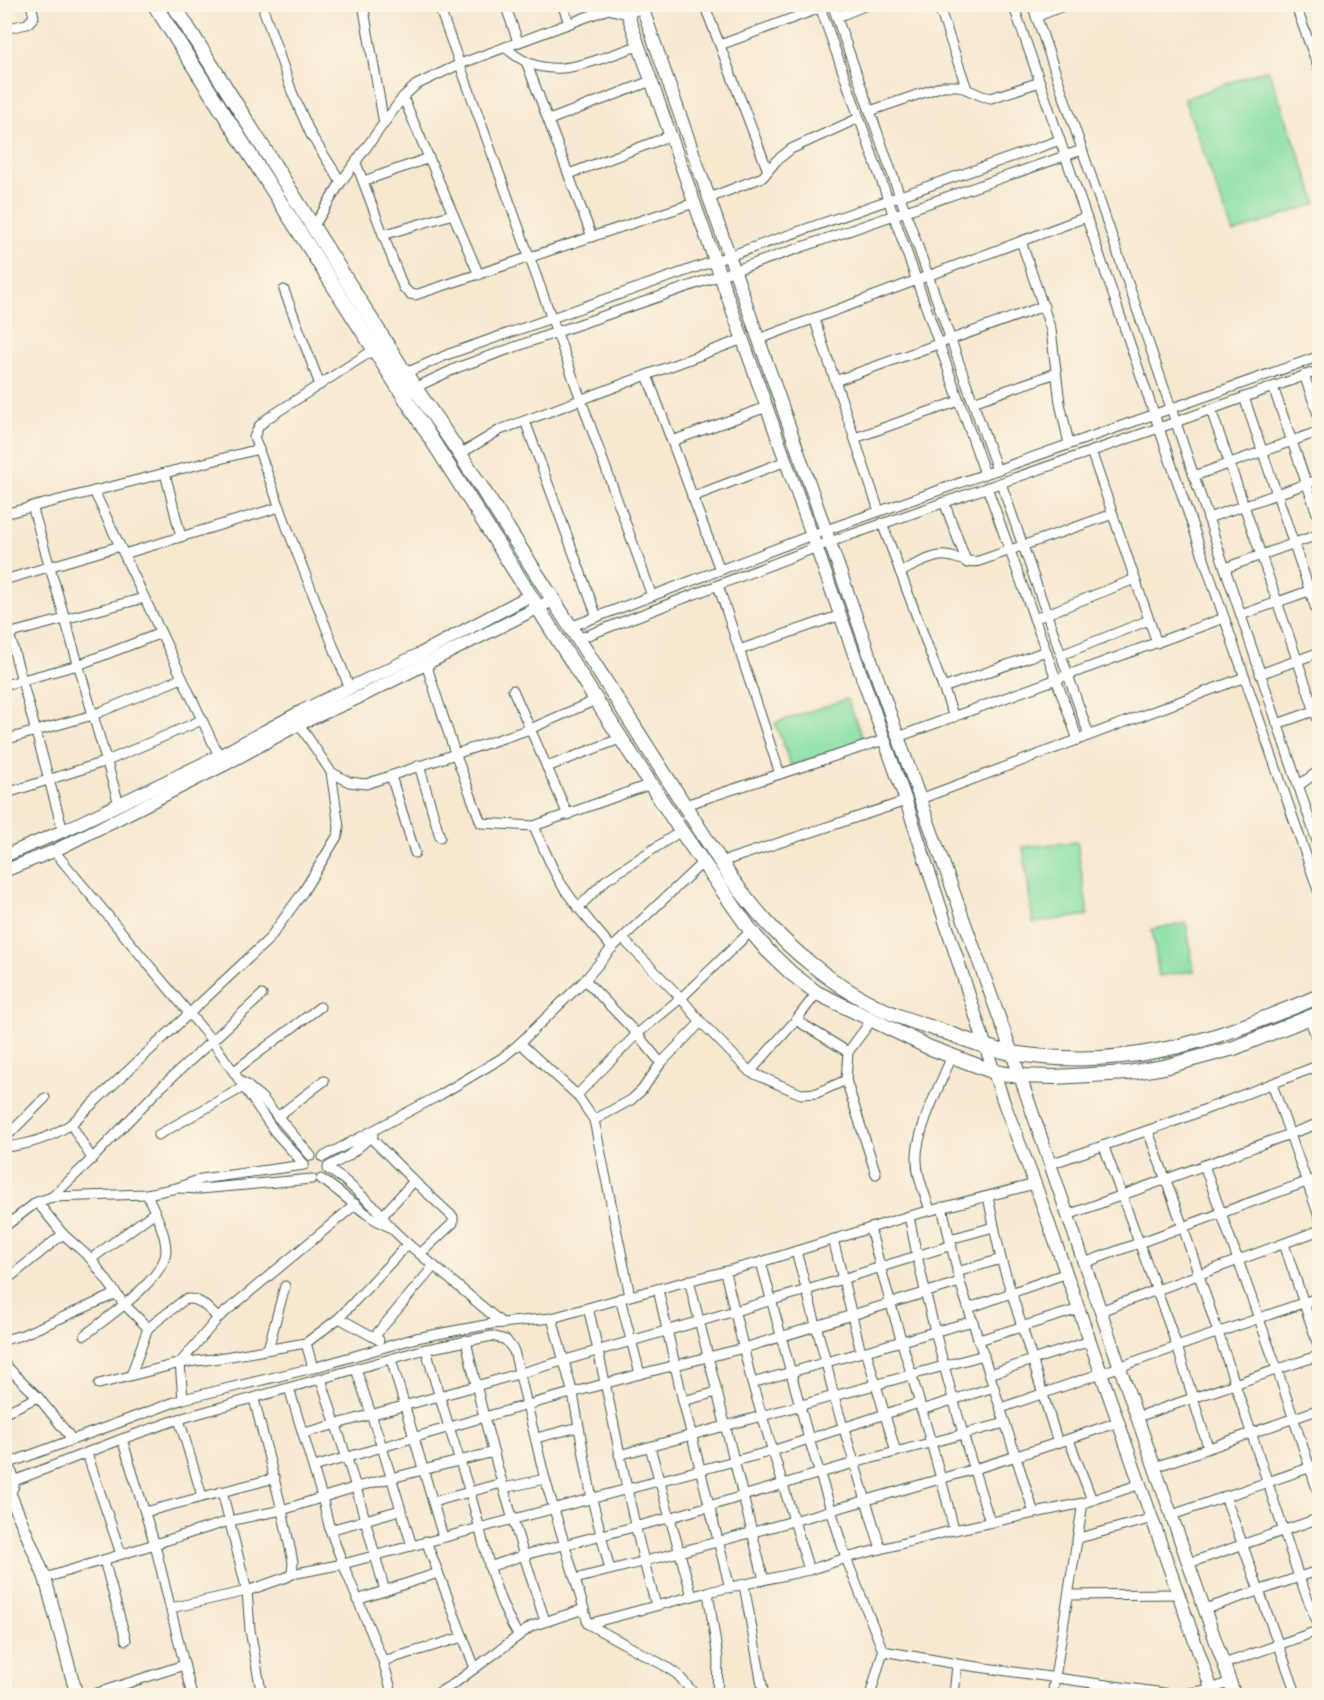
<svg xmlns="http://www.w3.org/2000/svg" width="1324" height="1700" viewBox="0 0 1324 1700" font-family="'Gochi Hand',sans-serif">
<rect width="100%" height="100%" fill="#fcf5e5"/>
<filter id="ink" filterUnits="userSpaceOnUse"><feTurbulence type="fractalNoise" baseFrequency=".0167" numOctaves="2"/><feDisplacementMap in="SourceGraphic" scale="12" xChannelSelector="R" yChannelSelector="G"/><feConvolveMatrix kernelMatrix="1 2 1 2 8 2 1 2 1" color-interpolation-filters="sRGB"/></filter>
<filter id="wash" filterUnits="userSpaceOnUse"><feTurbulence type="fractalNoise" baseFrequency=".008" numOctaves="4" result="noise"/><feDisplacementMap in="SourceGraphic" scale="24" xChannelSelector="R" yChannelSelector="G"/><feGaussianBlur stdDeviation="1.35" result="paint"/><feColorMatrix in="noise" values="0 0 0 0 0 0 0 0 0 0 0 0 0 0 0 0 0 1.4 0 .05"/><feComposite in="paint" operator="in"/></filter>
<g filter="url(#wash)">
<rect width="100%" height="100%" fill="#f7e8d0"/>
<g fill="#89e0a4" stroke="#548e6c" stroke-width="1.5">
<path d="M1268,69l49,134 -84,30 -49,-134z"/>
<path d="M847,699l17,42 -73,25 -16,-43z"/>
<path d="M1077,842l11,73 -55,8 -10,-76z"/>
<path d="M1186,923l8,48 -35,5 -7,-47z"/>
</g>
</g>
<g filter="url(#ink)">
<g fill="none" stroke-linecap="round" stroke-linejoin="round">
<g stroke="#3f574b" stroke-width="11">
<g id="minor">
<path d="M264,4v7l28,81 19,43 30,47"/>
<path d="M363,4l21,120"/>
<path d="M438,4l214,592"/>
<path d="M505,4l13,38"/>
<path d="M562,4l7,19"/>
<path d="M704,4l64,167"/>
<path d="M819,4l166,470"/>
<path d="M832,4l165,466"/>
<path d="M938,4l29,85"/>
<path d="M1013,4l307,892"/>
<path d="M1032,4l139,404 149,442"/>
<path d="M1295,4l25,68"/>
<path d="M608,9l19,5 25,-10"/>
<path d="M837,17l32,-13"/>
<path d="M1036,17l32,-13"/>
<path d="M4,29l23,-5 7,-7 -3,-13"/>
<path d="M720,45l100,-37"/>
<path d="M505,47c43,40 85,14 133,-1"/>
<path d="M527,64l65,173"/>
<path d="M403,97l76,178"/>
<path d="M870,111l73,-25h16l23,10 9,2 49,-16"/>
<path d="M549,120l102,-39"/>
<path d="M356,163l47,124 7,7 5,1 279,-92"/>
<path d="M569,174l101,-38"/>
<path d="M364,181l65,-23"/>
<path d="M709,198l54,-21 13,-16 15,-12 68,-31"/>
<path d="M314,226l27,-44 62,-85 13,-12 44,-21 148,-55 5,-5"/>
<path d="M383,235l70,-21"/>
<path d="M1021,241l30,89 9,73 9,41"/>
<path d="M284,290l36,95"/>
<path d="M814,318l65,193"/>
<path d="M759,339l327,-122"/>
<path d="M401,375l48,-21 611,-214"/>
<path d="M647,375l73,195"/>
<path d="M1304,375l16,45"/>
<path d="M835,381l209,-75"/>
<path d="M1273,387l47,135"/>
<path d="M410,390l49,-23 98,-35 525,-182"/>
<path d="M1244,397l76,224"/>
<path d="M973,402l83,-29"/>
<path d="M1211,410l109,316"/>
<path d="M525,421l72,196"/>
<path d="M855,438l104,-37"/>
<path d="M672,441l95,-34"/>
<path d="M1091,451l66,192"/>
<path d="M460,454l40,-24 243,-91"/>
<path d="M165,473l16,64"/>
<path d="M1194,476l126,-45"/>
<path d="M1001,483l88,252"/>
<path d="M987,487l91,253"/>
<path d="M94,491l127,269"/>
<path d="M692,497l94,-36"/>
<path d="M944,502l23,61"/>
<path d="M32,506l87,298"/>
<path d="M4,514l255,-65"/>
<path d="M1208,518l112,-39"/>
<path d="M882,523l72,194"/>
<path d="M124,554l156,-47"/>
<path d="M1225,568l95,-34"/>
<path d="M900,572c11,-5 34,-18 46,-16 12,1 19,8 33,5l134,-47"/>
<path d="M4,580l116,-34"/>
<path d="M718,585l62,189"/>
<path d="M4,615l59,216"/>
<path d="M1241,615l79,-28"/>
<path d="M1034,619l101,-40"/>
<path d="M570,627l242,-92 508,-179"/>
<path d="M4,635l140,-37"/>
<path d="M578,639l252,-97 346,-120 144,-52"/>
<path d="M739,650l102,-35"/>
<path d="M1061,655l88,-35"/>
<path d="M426,664l29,89 26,70 53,3 117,-42"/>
<path d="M1260,674l60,-22"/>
<path d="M4,685l74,-20 83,-32"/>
<path d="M943,688l103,-37"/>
<path d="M350,689l-60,-154 -36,-98 5,-11 9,-8 107,-69"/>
<path d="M513,690l55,125"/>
<path d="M1277,724l43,-15"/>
<path d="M898,737l326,-119"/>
<path d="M4,740l89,-25 89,-37"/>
<path d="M419,765l21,72"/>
<path d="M547,767l75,-29"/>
<path d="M331,772l18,10 17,2 164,-55 66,-29"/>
<path d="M391,776l24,77"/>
<path d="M1298,786l22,-16"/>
<path d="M4,794l103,-33 95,-41"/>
<path d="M920,799l325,-122"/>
<path d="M685,805l199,-65"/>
<path d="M534,826c8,19 16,38 26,56 15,24 34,44 52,66"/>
<path d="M54,851l159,191 62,90 29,32"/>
<path d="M721,862l185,-61"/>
<path d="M578,908l28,-28 75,-49"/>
<path d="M623,939l58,59 20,24 49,50 51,22 16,-1 29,-13"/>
<path d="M585,980l52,54 24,29"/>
<path d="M1309,1018l11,28"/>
<path d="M796,1020l52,32"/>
<path d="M871,1021l-23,31 -2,28 30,94"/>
<path d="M520,1043l57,52 17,25 36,176"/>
<path d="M234,1071l86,-64"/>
<path d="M750,1072l46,-52 21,-27"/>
<path d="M244,1083l18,15 49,58"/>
<path d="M1272,1084l48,135"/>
<path d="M577,1095l60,-61 44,-36 70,-67"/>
<path d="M277,1117l47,-36"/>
<path d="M594,1120l37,-20 11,-10 19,-27 40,-41"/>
<path d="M71,1124l21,35"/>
<path d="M1148,1131l35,96 116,350 21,52"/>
<path d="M367,1134l47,47 39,36v6l-33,31"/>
<path d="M158,1135l89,-50"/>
<path d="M4,1139l41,-41"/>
<path d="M4,1147c26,-2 46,-9 67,-23l198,-185 34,-47 35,-57 1,-8 -8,-55 -32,-48"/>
<path d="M1104,1147l73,199 31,101"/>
<path d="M323,1157l117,-62 62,-37 18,-15 65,-63 27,-32 90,-85"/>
<path d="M1050,1164l128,-44 142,-55"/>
<path d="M1204,1165l73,204 43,129"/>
<path d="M328,1167l20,-11 25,-21"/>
<path d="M328,1169l15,10 34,30 13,18 18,17 95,80"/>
<path d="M321,1179c23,14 43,38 69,48"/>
<path d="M179,1188l21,1 112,-10"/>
<path d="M52,1197l40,-38 65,-68 105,-96"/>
<path d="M988,1197l13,62 57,184"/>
<path d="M37,1202l26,32 28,25 33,45 24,24"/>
<path d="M942,1207l18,75 74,231"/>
<path d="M930,1210c-5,-16 -13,-32 -13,-49 -2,-28 24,-78 35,-105"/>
<path d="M383,1215l31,-34"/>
<path d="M1068,1215l252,-92"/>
<path d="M909,1216c20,104 49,205 81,306"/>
<path d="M4,1227l33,-25 15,-5 95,-3 30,-6 24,-9 103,-14"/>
<path d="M870,1228c26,102 60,200 84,302"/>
<path d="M833,1239l28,113"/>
<path d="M950,1239l44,-12"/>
<path d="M1284,1244l36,107"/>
<path d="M796,1251l30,111 8,35 47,152"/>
<path d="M91,1259l64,-47"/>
<path d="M761,1262l48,177 37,119 37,93 74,13 221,31 34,-6 18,-7"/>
<path d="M1084,1263l236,-86"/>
<path d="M725,1272l27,111 57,187"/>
<path d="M957,1272l44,-13"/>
<path d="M689,1280l75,300"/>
<path d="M4,1282l59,-48"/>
<path d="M658,1289l25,112 47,187"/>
<path d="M620,1298l20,76"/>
<path d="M588,1308c25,99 39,200 68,297"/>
<path d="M969,1308l98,-35"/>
<path d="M1100,1311l220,-81"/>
<path d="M339,1318l40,22"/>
<path d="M552,1318l21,76 19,105 18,71c111,-28 220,-59 330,-91 60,-17 119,-36 178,-57"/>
<path d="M85,1335c21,-17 80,-56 81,-84 0,-19 -12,-40 -19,-57"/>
<path d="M374,1337l60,-71"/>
<path d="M4,1340l18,-5 94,-41"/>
<path d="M466,1340c20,95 49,189 79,281"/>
<path d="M979,1340l100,-31"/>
<path d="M306,1343l7,25"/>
<path d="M268,1349l17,-63"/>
<path d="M426,1349c13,49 29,96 44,144 15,49 21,99 48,142"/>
<path d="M866,1351l30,101"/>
<path d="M391,1359l52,178"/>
<path d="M4,1364l34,33 34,42"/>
<path d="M356,1369l26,78 30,99"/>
<path d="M990,1374l100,-33"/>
<path d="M131,1375l17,-47 36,-28c14,-5 24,9 34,18"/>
<path d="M321,1379l35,108 29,104"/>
<path d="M752,1383l221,-62"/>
<path d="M99,1384l81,-21 33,-4 93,-16 33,-25 69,-74"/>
<path d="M289,1388l33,109 8,33 70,-20"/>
<path d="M183,1399l-3,-36 38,-45 138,-114"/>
<path d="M683,1401l34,-9"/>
<path d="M1001,1408l319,-111"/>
<path d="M921,1410l73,-23"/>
<path d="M4,1413l34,-16"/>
<path d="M1137,1417l183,-62"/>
<path d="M179,1419l23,77"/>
<path d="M304,1433l172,-47 331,-96 145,-45"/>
<path d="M536,1438l43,-11"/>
<path d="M122,1439l33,106 37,151"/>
<path d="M1069,1440l23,60"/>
<path d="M650,1447l42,149"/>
<path d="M87,1454l34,100"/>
<path d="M619,1455l365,-100"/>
<path d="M4,1465l179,-66 130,-31 103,-30 75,-14 61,-6 78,-22 131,-34 148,-46 126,-32"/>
<path d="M314,1467l170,-50 156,-43 104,-26 216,-66"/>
<path d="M1155,1467l165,-58"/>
<path d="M14,1481l108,-42 57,-20 243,-69 70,-14 14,4 8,11 31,128 39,130"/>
<path d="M504,1488l41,-9"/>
<path d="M222,1491l25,100 3,39 12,66"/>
<path d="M1225,1496l72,200"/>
<path d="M433,1502l69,-19"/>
<path d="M145,1512l130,-34"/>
<path d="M1172,1515l148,-51"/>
<path d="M1079,1538l74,-20"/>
<path d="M104,1560l22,80"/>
<path d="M1189,1563l131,-45"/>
<path d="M489,1567l35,-12 145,-37 185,-55 151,-40"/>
<path d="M292,1574l51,-10 -13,-34"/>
<path d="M45,1578l184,-57 53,-11 74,-23 138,-35"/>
<path d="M575,1579l35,-9"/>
<path d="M744,1585l20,111"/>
<path d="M708,1592l10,66 -1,38"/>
<path d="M1069,1595l111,-1"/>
<path d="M357,1600l81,-27"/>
<path d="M171,1608l76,-17 40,-14 5,-3 1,-12 -11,-52 -28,-111"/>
<path d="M1205,1609l115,-39"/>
<path d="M588,1624l77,42 13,9 18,21"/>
<path d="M463,1637l12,31"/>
<path d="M383,1661l80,-24 -37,-96"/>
<path d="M1224,1664l96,-34"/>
<path d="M88,1696l96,-31"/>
<path d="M393,1696l-10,-35 -40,-97 429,-113 147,-48"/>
<path d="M433,1696l22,-13 77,-57 52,-17 4,15 120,-32 101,-22 37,-12 108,-28 129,-27 58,-19"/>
<path d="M870,1696l13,-45"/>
<path d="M954,1696l3,-32"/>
<path d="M1052,1696l31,-193"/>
</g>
</g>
<g stroke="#3f574b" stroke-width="14">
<g id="tertiary">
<path d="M624,4l282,797 98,302 31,81 179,512"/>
<path d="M641,4l279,795 92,254 125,364 98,279"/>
<path d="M4,856l59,-25 156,-75 83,-45 118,-57 111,-59"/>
<path d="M4,871l50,-20 170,-86 75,-41 63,-28 191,-96"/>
<path d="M4,1465c11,10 13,22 0,31"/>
<path d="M9,1492l36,86 32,118"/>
</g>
</g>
<g stroke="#3f574b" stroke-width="16">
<g id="secondary">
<path d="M154,4l304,477 138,219 85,131 70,100 16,19 24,23 26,20 111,54 66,25 25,4 35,1 74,-4 36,-6 70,-19 86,-35"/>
<path d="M173,4l232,369 55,81 271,424c24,32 48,61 80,86 25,20 55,39 85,51 14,6 29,10 43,15 24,8 48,19 73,23 49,8 101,7 149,-3 56,-11 107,-33 159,-54"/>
</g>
</g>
<use href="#minor" stroke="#fff" stroke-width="9"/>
<use href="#tertiary" stroke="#fff" stroke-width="12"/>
<use href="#secondary" stroke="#fff" stroke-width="14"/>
</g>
</g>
<rect width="1324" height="1700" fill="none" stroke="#fcf5e5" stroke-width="24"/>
</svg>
